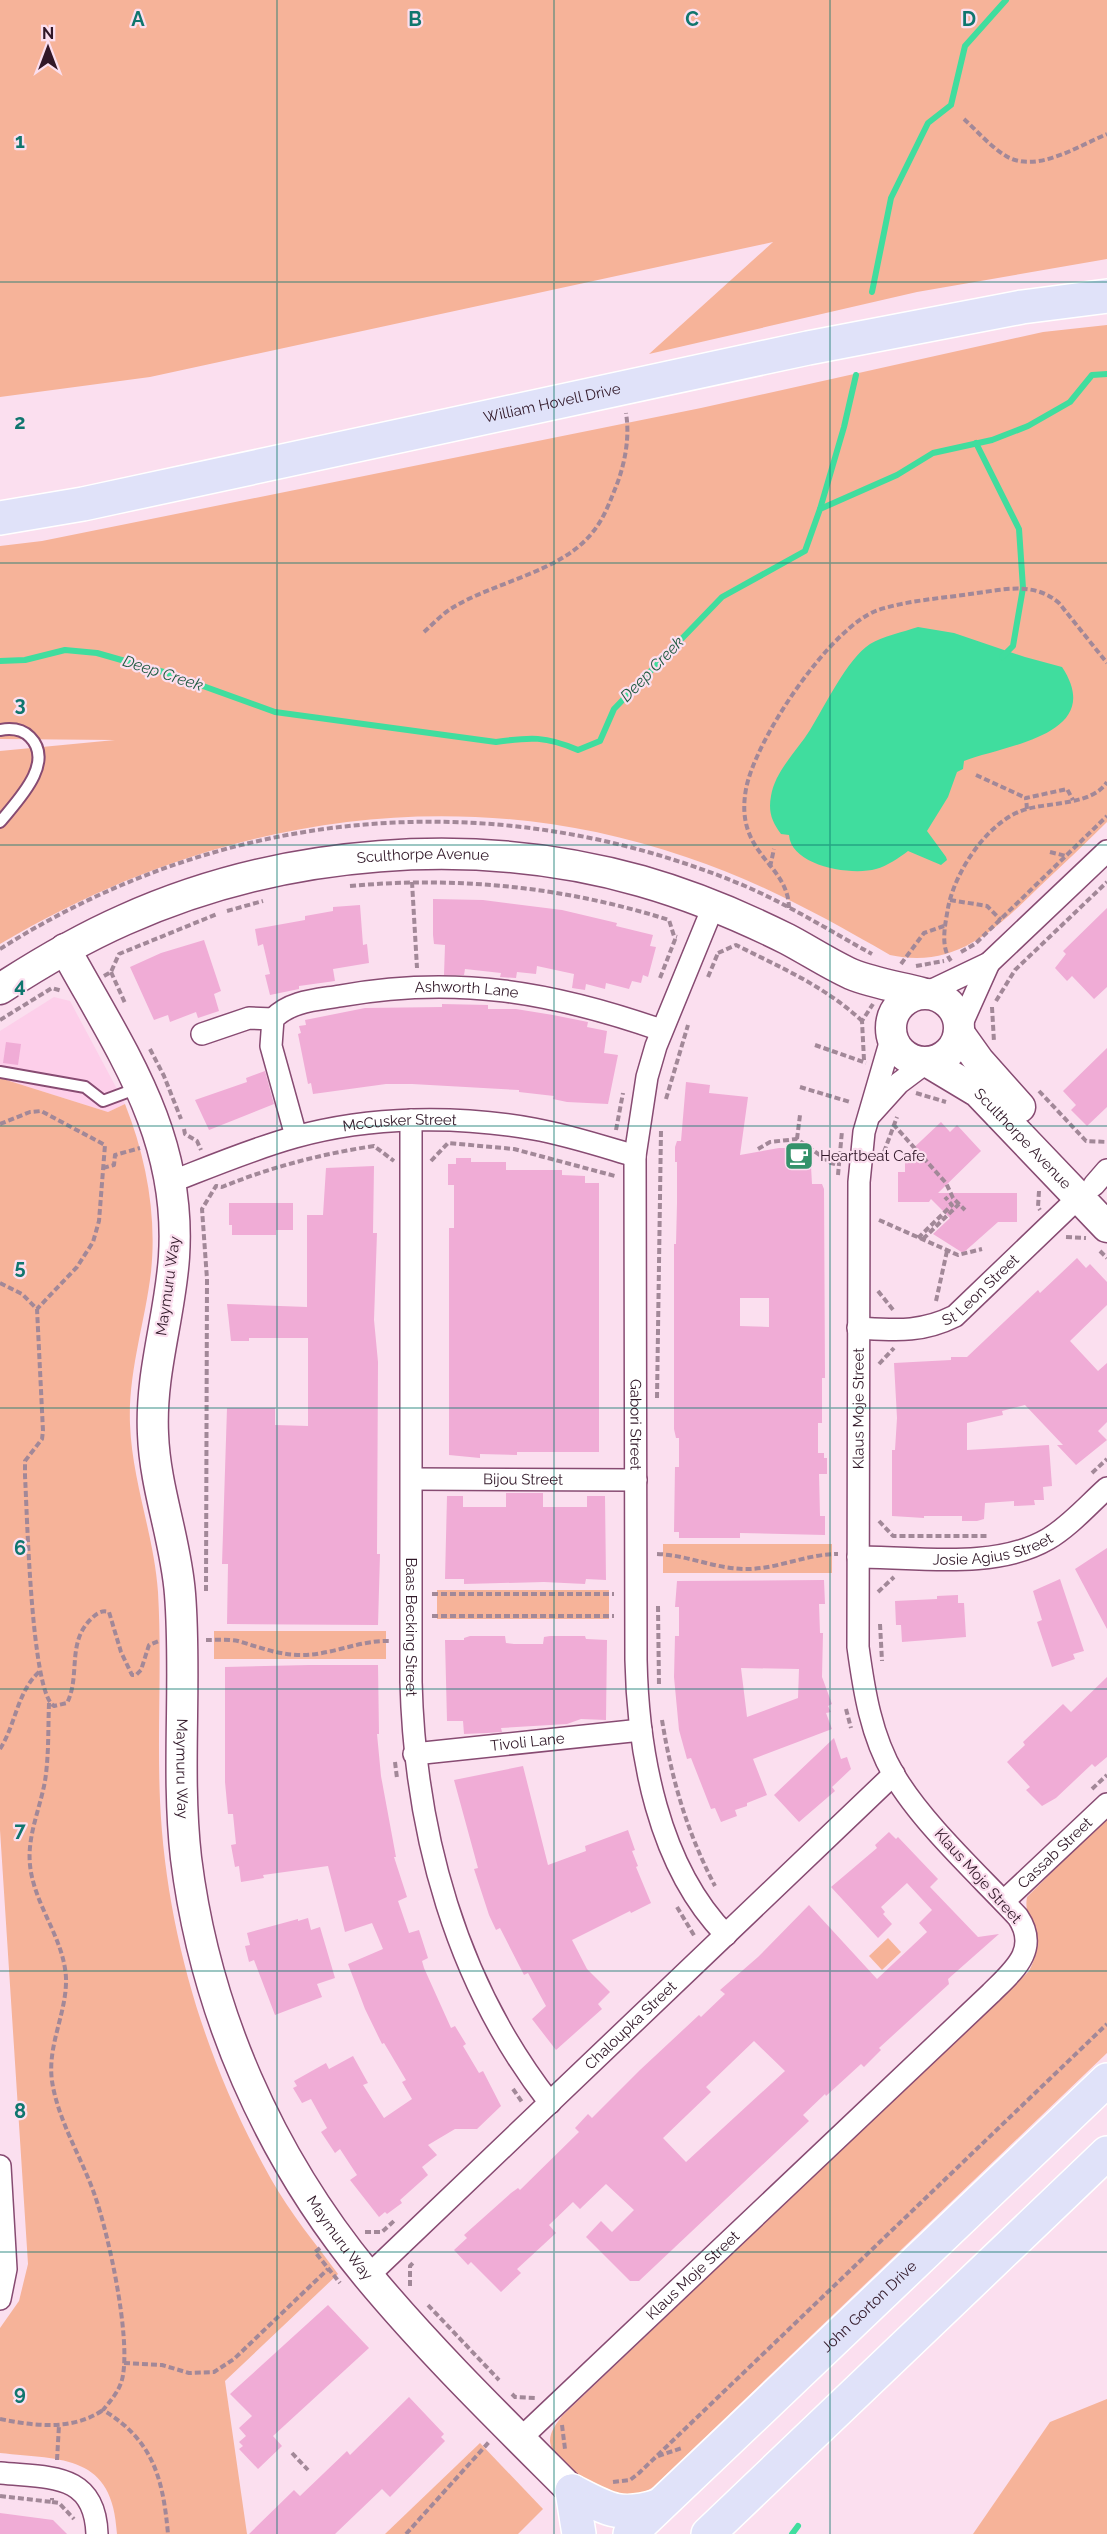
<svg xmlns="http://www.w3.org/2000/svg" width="1107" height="2534" viewBox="0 0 1107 2534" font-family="Raleway,sans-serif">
<rect width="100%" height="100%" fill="#fbdfef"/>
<path fill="#fdcfea" d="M54,997l16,4 55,103 -17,8 -108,-34v-47z"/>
<g fill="#f6b399">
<path d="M0,0h1107v259l-190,33 -268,62 124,-112 -623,135 -150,20z"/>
<path d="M1107,325v497c-23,23 -47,45 -70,67 -43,42 -82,80 -147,66 -66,-38 -131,-74 -204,-98 -234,-80 -476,-38 -686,87v-193l115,-11 -115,-1v-193l42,-5 659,-133 342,-76z"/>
<path d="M0,1078l108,34 17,-8c21,53 32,111 26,168 -6,51 -23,100 -21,152 2,57 24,111 28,168 4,69 -1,139 2,209 6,132 46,263 111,378 19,34 44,64 67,95l-113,107 22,153h-130c-4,-80 -54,-74 -117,-81v-125l19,-27 9,-37 -28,-434z"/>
<rect x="663" y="1544" width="169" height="29"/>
<rect x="437" y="1590" width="172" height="29"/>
<rect x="214" y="1631" width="172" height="28"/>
<path d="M1107,1817v236l-454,434c-9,6 -20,12 -31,10 -21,-3 -71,-34 -72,-56 0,-10 7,-18 12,-25l467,-445c22,-43 -7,-45 -2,-74z"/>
<path d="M888,1938l13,14 -19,18 -13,-14z"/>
<path d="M1107,2399v135h-134l77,-112z"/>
<path d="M480,2443l63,66 -25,25h-133z"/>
</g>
<path fill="#40dd9e" d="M918,627l36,6 71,24 37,10c45,68 -57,78 -98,94l-1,8 -6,3 -9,25 -21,34 19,26 1,3 -6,5 -33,-14c-9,7 -21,15 -32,18 -25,7 -85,-3 -87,-34l-8,-1c-9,-12 -13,-22 -10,-38 4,-25 26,-45 39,-66 15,-24 37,-71 60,-86 13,-8 33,-12 48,-17z"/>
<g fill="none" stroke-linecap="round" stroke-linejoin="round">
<g stroke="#40dd9e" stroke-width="6">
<path d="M872,292l19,-94 37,-75 23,-18 14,-59 41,-46"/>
<path d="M976,443l43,86 4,59 -10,58 -11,11"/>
<path d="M820,509l24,-82 12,-52"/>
<path d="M0,661l25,-1 40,-10 32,3 70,20 108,39 221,30c34,-5 50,-6 82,8l22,-9 14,-32 108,-112 83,-46 15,-42 77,-34 36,-22 59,-13 36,-14 42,-24 22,-27 15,-1"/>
<path d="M792,2534l6,-8"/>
</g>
</g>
<g fill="#f0acd6" fill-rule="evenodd">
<path d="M433,899l50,1 79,10 55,13 -1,3 37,9 -3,11 6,1 -8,30 -5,-2 -2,8 -9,-2 -3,8 -23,-6 -1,6 -19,-5 -1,6 -13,-2 2,-14 -37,-8 -1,8 -19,-2 -1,6 -16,-1 1,-4 -36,-4 -1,6h-20l1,-30 -11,-1 -1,-9z"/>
<path d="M360,905l3,40 4,-1 2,19 -36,6 2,12 -36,5v3l-29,6 -5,-20 5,-1 -7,-30 -5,2 -3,-17 50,-9v-4l28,-5v-4z"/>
<path d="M1107,908v79l-13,12 -22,-23 -5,5 -12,-13 11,-14 -3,-3z"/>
<path d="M204,940l17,51 -7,3 5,17 -21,7 -2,-6 -26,10 -2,-7 -14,5 -24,-53 31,-14z"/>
<path d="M442,1004l46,1v4h28l37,6 35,7 -1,5 20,4 -3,22 14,2 -10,49 -41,-2 -14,-3 1,-3 -35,-4v-2l-107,-6h-26l-73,10 -2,-11 -3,1 -10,-50 3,-1 -2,-7 7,-1 -1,-5 60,-12 77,-1z"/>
<path d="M6,1042l15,2 -3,21 -15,-2z"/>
<path d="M1107,1048v59l-20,19 -16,-16 5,-5 -13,-14z"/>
<path d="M265,1071l9,33 -65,26 -14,-30 52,-18 -1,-4z"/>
<path d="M686,1082l24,3 -1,8 39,4 -8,58 39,-7h31l2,36h10l2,5 1,189h-3v45h-4v30h6v5h3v16h-8l1,42h5v19l-85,-2v5h-61v-6h-5l1,-65h4v-29h-3l-2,-9v-185h2l1,-41v-41h-2v-15l2,-6h4zM740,1298h29v29l-29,-1z"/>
<path d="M941,1122l9,10 7,-7 24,26 -43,42h79v29h-19l-35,31 -30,-19 17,-16 -19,-19 -2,3h-31v-30h7v-16z"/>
<path d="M456,1158h15v4h35v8h56v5l23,1v7h14v269h-82v3l-37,-1v4l-31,-3v-227h5v-43h-6v-21h8z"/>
<path d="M374,1166l-1,67h4l-3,87 4,42 -1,192h3l-2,71 -151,-1 1,-60h-6l5,-156h48v17l33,1v-88h-59v3h-18l-4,-37 80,3v-92h16l3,-47z"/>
<path d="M229,1203h64v27h-17v5h-44v-10h-3z"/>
<path d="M1077,1258l9,10 4,-4 17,18v23l-37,36 28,30 9,-8v59l-9,9 9,9 -31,25 -19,-20h6l-38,-40 -23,6 1,4 -36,8v27l82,-5 3,41 -9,1 1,13h-10l1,5 -21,1v-5l-29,2 -1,16 -7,2h-15v-5h-38v2l-32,-2v-66h3l2,-32 -3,-55 57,-3v-3h16l71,-67 2,3z"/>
<path d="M506,1493h37v14h44v-11h18l1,84 -20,-1 -1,5 -41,-2 -80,2v-5h-19l2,-83h16v11h43z"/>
<path d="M1107,1548v81l-32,-60z"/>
<path d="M1060,1579l24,72 -11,3 2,5 -23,8 -15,-45 5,-2 -9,-29z"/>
<path d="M824,1580l1,24h-6l1,29h3l-1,44 10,27 -4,2 3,6 -5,1 6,16 -79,30 14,36 -20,8v3l-12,4 2,6 -16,6 -6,-14 -4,1 -20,-51 -4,1 -8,-29 -5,-53 1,-41h4v-29h-4l2,-26zM741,1668l58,1 -1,29 -51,19z"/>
<path d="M958,1595v8h6l2,34 -64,5 -1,-17h-5l-1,-24 42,-2v-3z"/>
<path d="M470,1636h35l1,7 8,1h29l1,-7 6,-1h35l1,3 21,1 -1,80 -25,-1 -14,5 -66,4 1,4 -15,1 -23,1 -1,-13h-16l-2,-81h19v-2z"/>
<path d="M309,1665h69l1,69h-2l4,42 15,81h-2l13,40 -9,4 11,32 10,-3 9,28 -6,3 2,7 27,60 4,-2 11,18 -3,2 16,27 4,-2 18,35 -24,23h-22l-27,16 9,10 -15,12 6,8 -28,25 2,3 -15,11 -2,-2 -6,5 -29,-37 7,-5 -17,-26 -5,4 -14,-21 6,-4 -16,-29 -9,4 -9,-15 4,-2 -3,-5 32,-18 3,6 24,-13 15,27 -5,2 21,33 28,-19 -10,-17 4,-2 -22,-37 -2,1 -17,-35 -17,-45 35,-15 -11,-26 -27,9 -17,-66 -65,9 1,3 -23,4 -2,-16 -4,1 -4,-22 5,-1 -3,-30h-5l-3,-32v-115z"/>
<path d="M1107,1677v80l-12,10 -3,-3 -36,34 -14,8 -16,-16 4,-3 -23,-25 18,-17 -2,-3 40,-38 8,8z"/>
<path d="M834,1738l7,21 6,-2 4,12 -19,18 3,4 -36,31 -25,-27z"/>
<path d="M523,1766l25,99 38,-14 -1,-5 43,-16 7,20 -3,1 6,15 -2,1 15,36 -20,10 -1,-2 -58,29 15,29 23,23 -12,12 4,5 -46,41 -24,-31 14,-13 -18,-33 -4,2 -24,-47 -4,2 -7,-15 -15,-46 4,-1 -24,-88z"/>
<path d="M889,1832l7,7 2,-2 40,42 -8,8 48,50 21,-3 -51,45 1,5 -70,64 2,2 -17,17 -3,-3 -35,32 -1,-2 -22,21 6,6 -170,160h-9l-44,-44 15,-16 11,11 22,-22 -28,-26 -26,25 -7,-7 -24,23 7,8 -39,36 4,4 -20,19 -30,-30 -3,3 -14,-15 13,-12 -3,-3 47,-42 7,-5 2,2 59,-58 -4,-4 13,-14 4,4 48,-48 59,-55 2,2 24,-23 -5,-4 38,-33 51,-52 68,74 50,-47 -8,-9 13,-13 -25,-27 -26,24 4,5 -2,2 9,10 -14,14 -47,-51 46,-39 -2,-3zM754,2041l31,30 -99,91 -23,-24 48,-46 -5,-5z"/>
<path d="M308,1918l3,12 9,-3 15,51 -18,6 5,13 -47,18 -21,-55 -5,2 -4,-16 5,-1 -3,-12 51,-14v2z"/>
<path d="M328,2305l41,43 -96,88 9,10 -24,23 -19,-20 4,-3 -4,-4 7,-6 -7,-8 13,-12 -22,-22z"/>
<path d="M409,2397l35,37 -3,3 4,4 -55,56 -8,-8 -47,45h-86l45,-44 6,6 47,-45 3,4z"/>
<path d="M0,2513l53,7 14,14h-67z"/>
</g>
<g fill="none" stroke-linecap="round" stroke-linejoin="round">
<g stroke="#874b72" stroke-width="14">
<g id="lane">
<path d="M0,730c11,-2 22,-1 30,7 26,26 -14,65 -30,85"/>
<path d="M0,1072l85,15 18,14 35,-13"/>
</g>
</g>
<g stroke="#874b72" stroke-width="24">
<g id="street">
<path id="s1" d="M713,907l-57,139 -9,31 -12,79 1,504c2,93 22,206 90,275"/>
<path d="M926,993l63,-30 118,-112"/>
<path d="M959,1030l30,-67"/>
<path d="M202,1034l47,-16 24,1"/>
<path d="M871,1114l28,-31 28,-21"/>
<path id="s2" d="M411,1120v562c4,151 45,301 139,421"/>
<path id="s3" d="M296,1136l-25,-90 2,-27c17,-18 43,-19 67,-23 116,-21 212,-4 321,34"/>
<path id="s4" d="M171,1182c41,-16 81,-33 124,-45 76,-21 161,-22 239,-8 34,6 67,17 101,27"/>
<path d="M1094,1185l13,-15"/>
<path id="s5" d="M858,1328c37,2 63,5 97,-12l124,-119"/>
<path id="s6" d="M412,1479l224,1"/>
<path id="s7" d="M858,1557c60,0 137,13 190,-18 22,-13 40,-34 59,-51"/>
<path id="s8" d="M414,1754l227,-24"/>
<path id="s9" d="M1004,1901l103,-97"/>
<path d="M0,2166l6,103 -6,30"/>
<path id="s10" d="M368,2276l526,-502"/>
<path id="s11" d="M520,2439l471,-446c22,-22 49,-43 27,-76 -39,-42 -96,-94 -124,-142 -23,-39 -30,-84 -36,-128l1,-465 5,-50 28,-96"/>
<path d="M0,2473c49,5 95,-1 97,61"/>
</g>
</g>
<g stroke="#874b72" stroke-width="33">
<g id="secondary">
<path id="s12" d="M65,949c56,102 117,186 109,308 -4,60 -24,116 -21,177 2,55 23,106 27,160 7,87 -4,176 6,264 19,153 83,298 181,417 63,76 135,146 205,216"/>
<path id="s13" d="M0,989c40,-26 81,-50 124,-69 158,-71 351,-86 517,-39 49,14 100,35 146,58 21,11 42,25 64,35 22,9 48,13 71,19"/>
<circle cx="925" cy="1028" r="34"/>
<path d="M959,1033l20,28 41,46"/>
<path id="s14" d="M928,1062l50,30 129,135"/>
</g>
</g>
<g stroke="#fff" stroke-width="36">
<g id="primary">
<path id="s15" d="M0,518l83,-14 725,-156 214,-41 85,-11"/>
<path d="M572,2491c35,18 47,27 86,15"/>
<path d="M572,2491l7,43"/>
<path id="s16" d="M630,2534l477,-454"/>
<path d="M708,2534l399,-381"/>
</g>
</g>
<g stroke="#a28898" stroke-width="4" stroke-dasharray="6 3" stroke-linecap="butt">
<path d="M964,119c13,12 27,28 42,37 30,18 72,-10 101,-22"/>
<path d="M424,632c9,-8 18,-18 28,-24 42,-26 109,-36 140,-75 11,-13 17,-29 23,-44 10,-24 15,-52 11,-76"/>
<path d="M976,775l50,23"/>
<path d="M1027,809l-1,-11 41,-9 6,11"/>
<path d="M1050,852l16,4"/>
<path d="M770,867l4,-18"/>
<path d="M412,882l5,86"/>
<path d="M350,886c109,-10 215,1 319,34l5,16 3,1"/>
<path d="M950,900l37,6 14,14"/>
<path d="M789,908c-1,-46 -55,-53 -43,-119 9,-49 84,-162 132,-179 31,-10 67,-12 99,-17 29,-4 58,-11 82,10l48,60"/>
<path d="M227,911l36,-10"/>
<path d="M0,949c227,-144 497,-167 745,-63 44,19 85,45 127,68"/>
<path d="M961,952l14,-8 132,-128"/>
<path d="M718,953l18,-8c44,22 90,42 126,76"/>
<path d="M951,961c-11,-15 -6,-35 -3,-53 7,-37 41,-89 79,-99 25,-7 65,-4 80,-27"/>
<path d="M901,964l23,-31 20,-7"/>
<path d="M916,966l28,-5"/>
<path d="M111,972l14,31"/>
<path d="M104,976l7,-4 8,-18 98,-40"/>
<path d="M708,977l10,-24"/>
<path d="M660,978l16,-41"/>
<path d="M996,1001l19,-31 92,-88"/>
<path d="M992,1007l2,35"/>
<path d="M0,1020l52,-32 10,3"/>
<path d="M815,1045l51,18"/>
<path d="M150,1049l14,27 17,43"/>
<path d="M864,1060l-2,-39 11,-17"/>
<path d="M800,1087l50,15"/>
<path d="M1039,1091l47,50 21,1"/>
<path d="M916,1093l30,9"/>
<path d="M666,1099l22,-74"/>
<path d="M0,1124l30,-12 11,-1 64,34 -6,76 -6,21 -16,25 -40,42"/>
<path d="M893,1124l53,59 7,15 12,12"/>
<path d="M184,1129l1,5 12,7 4,9"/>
<path d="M616,1130l7,-37"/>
<path d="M797,1139l3,-24"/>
<path d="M758,1149l12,-7 27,-3 34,24 7,2"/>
<path d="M884,1152l13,-35"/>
<path d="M431,1161l17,-18 66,6 101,27"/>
<path d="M103,1168l11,-3 1,-10 25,-7"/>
<path d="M838,1175l4,-44"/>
<path d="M1039,1191l-1,16 2,3"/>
<path d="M879,1220l79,35 24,-6"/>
<path d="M1066,1237l20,1"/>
<path d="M918,1238l34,-33 -7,-8"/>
<path d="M923,1239l36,-35"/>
<path d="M1100,1251l7,7"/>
<path d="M0,1283l22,11 15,15 6,122 -1,8 -17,22v15c2,33 6,218 29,230l13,-3c14,-28 -1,-61 25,-85 5,-5 10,-8 17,-6l12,40 11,23h4l5,-5 8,-25 10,-4"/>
<path d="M878,1291l16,20"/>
<path d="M936,1301l11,-50"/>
<path d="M879,1364l15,-16"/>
<path d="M657,1398l4,-268"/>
<path d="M1092,1473l15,-14"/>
<path d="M879,1521l14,15h95"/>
<path d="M657,1554c30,1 56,14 86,15 33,1 62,-15 95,-15"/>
<path d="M206,1591l1,-312 -5,-70 14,-23 6,1c49,-20 99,-33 152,-41l20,15"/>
<path d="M878,1592l16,-15"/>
<path d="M432,1594h182"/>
<path d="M658,1606l1,80"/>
<path d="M432,1616h182"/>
<path d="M880,1624l2,37"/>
<path d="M206,1640c10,0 22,-1 32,1 21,6 40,14 63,14 32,0 57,-15 90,-14"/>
<path d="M49,1703c-1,26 0,52 -4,78 -5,28 -18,55 -15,84 4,40 34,73 36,113 1,35 -19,67 -14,103 6,40 30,77 43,115 14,40 35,138 28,179 -2,14 -11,24 -20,35 50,30 60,68 65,124"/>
<path d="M846,1709l5,19"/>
<path d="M662,1720c10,61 25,112 53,166"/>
<path d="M0,1749c16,-25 17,-57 39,-77"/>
<path d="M395,1762l2,16"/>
<path d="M1092,1789l15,-14"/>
<path d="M677,1907l18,30"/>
<path d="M513,2089l9,13"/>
<path d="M365,2232h17l13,-12"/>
<path d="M320,2248l-5,4 25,31"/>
<path d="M410,2286v-20l3,-3"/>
<path d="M428,2305l71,75"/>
<path d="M124,2363l38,2 27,8 25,-1 20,-13 94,-90"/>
<path d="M512,2394l3,3 21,1"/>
<path d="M0,2419c35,7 72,12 103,-9"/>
<path d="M562,2425l3,24"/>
<path d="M292,2453l16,17"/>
<path d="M658,2456l24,-8"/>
<path d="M57,2460l2,-35"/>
<path d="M613,2482l17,-2 9,-7 468,-449"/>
<path d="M0,2496l52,6v-4"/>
<path d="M52,2502l7,1 15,16"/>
<path d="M406,2534l83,-92"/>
</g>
<use href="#lane" stroke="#fff" stroke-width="10"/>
<use href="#street" stroke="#fff" stroke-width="21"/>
<use href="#secondary" stroke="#fff" stroke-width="30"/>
<use href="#primary" stroke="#e0e2f9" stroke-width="33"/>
</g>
<path fill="none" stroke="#0f766e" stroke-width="1.5" stroke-opacity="0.55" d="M277,0v2534M554,0v2534M830,0v2534M0,282h1107M0,563h1107M0,845h1107M0,1126h1107M0,1408h1107M0,1689h1107M0,1971h1107M0,2252h1107"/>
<defs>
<g id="cafe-square" transform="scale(1.5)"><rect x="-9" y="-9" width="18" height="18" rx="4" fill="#34926a" stroke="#fbdfef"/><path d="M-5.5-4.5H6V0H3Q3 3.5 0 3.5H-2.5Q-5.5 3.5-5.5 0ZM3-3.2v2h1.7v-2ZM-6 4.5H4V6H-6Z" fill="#fff"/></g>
</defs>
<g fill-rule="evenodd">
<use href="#cafe-square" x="799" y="1156"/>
</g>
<g text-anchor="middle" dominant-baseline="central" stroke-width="4.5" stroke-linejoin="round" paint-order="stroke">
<g font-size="15" fill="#311828" stroke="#fbdfef">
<text stroke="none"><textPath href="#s15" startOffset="564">William Hovell Drive</textPath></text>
<text stroke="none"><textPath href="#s13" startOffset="450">Sculthorpe Avenue</textPath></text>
<text stroke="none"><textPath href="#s3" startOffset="320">Ashworth Lane</textPath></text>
<text stroke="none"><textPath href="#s4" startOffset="238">McCusker Street</textPath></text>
<text stroke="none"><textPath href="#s14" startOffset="123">Sculthorpe Avenue</textPath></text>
<text transform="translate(168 1286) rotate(-82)">Maymuru Way</text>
<text stroke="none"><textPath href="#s5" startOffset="135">St Leon Street</textPath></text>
<text stroke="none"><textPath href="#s11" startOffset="1300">Klaus Moje Street</textPath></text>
<text stroke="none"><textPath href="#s1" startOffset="531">Gabori Street</textPath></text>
<text stroke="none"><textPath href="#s6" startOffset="111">Bijou Street</textPath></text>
<text stroke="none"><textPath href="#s7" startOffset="136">Josie Agius Street</textPath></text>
<text stroke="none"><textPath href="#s2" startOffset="507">Baas Becking Street</textPath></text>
<text stroke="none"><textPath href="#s8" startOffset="114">Tivoli Lane</textPath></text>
<text stroke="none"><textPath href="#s12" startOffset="848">Maymuru Way</textPath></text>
<text stroke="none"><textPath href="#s9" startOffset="70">Cassab Street</textPath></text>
<text transform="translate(978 1876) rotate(48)">Klaus Moje Street</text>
<text stroke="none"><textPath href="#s10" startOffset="363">Chaloupka Street</textPath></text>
<text stroke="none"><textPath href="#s12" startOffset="1352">Maymuru Way</textPath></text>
<text stroke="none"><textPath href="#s11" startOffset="238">Klaus Moje Street</textPath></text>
<text stroke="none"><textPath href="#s16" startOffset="330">John Gorton Drive</textPath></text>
</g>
<g font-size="15" fill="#311828" stroke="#fbdfef" text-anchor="start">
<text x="820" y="1156">Heartbeat Cafe</text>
</g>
<g font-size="16" font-style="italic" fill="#1f5a41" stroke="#fbdfef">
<text transform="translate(652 669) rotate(-46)">Deep Creek</text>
<text transform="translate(163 673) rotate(18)">Deep Creek</text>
</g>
</g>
<g font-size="20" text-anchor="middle" font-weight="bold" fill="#0f766e" stroke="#fbdfef" stroke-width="4.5" stroke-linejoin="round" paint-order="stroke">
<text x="138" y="26">A</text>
<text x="415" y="26">B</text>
<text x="692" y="26">C</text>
<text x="969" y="26">D</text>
<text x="20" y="148">1</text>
<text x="20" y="429">2</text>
<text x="20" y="711">3</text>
<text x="20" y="992">4</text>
<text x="20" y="1274">5</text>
<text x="20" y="1555">6</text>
<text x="20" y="1837">7</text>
<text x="20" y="2118">8</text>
<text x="20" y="2400">9</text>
</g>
<g transform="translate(48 48)" stroke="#fbdfef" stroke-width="4.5" paint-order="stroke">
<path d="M0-4.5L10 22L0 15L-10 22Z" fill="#311828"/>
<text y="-9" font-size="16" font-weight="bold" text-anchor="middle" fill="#311828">N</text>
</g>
</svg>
